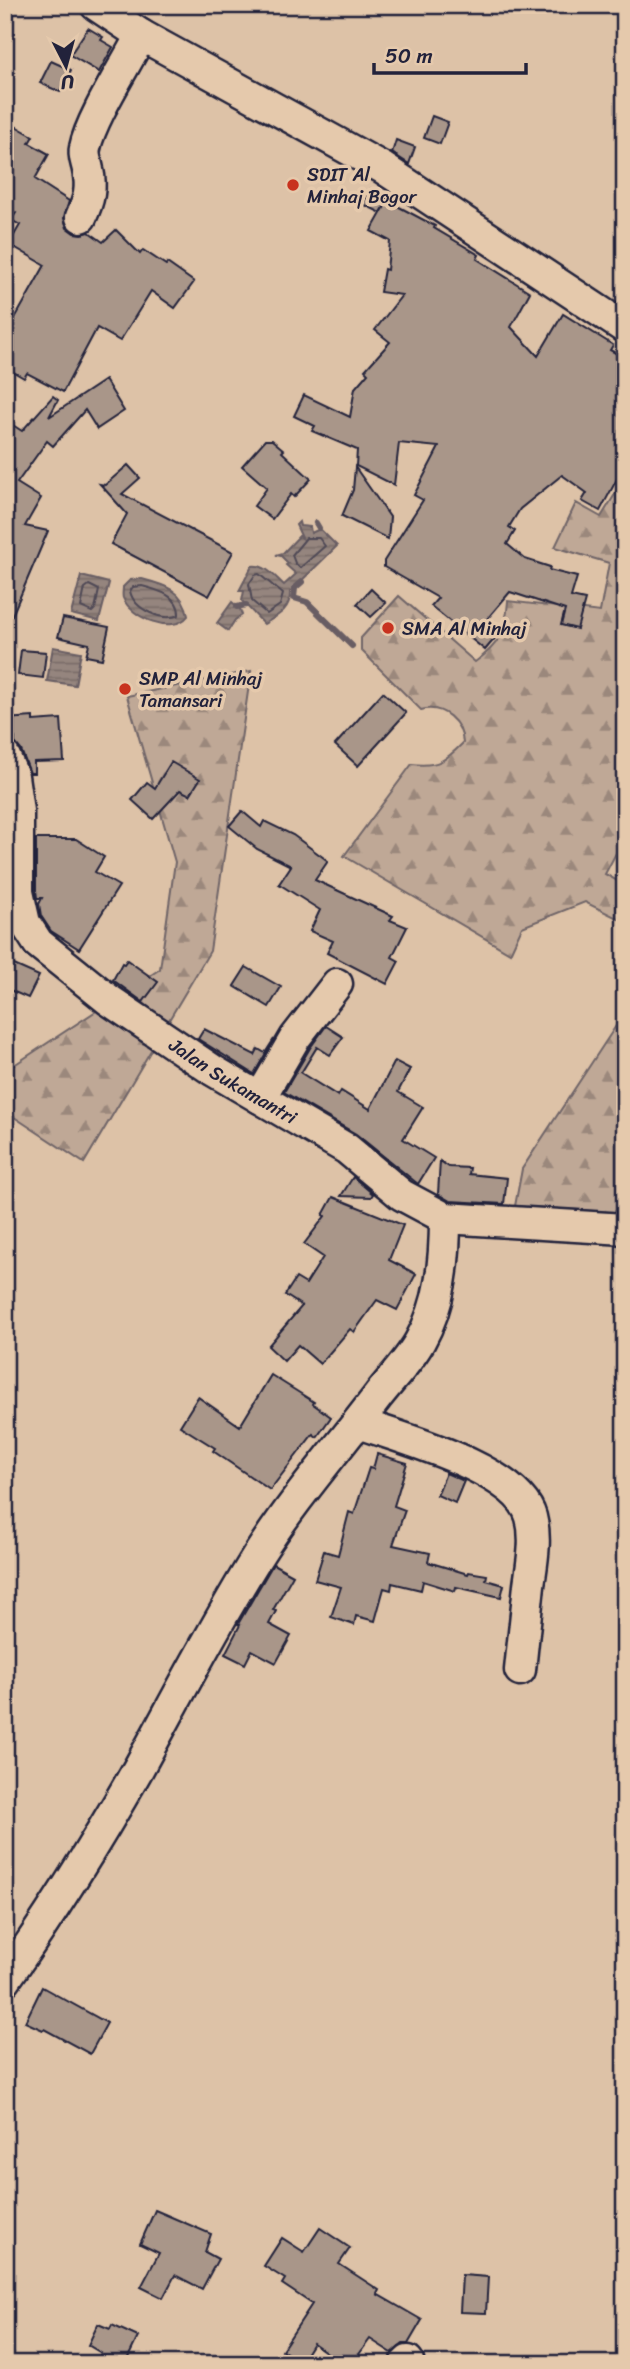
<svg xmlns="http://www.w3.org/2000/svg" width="630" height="2369" viewBox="0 0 630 2369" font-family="Sriracha,sans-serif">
<defs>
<pattern id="forest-firs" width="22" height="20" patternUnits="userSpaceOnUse" patternTransform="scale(1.75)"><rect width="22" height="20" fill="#bfa896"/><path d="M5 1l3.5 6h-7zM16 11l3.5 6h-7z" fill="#9b887c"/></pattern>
<pattern id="water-rules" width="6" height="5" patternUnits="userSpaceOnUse" patternTransform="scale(1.75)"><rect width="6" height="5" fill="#95857e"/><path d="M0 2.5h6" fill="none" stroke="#796c68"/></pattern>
</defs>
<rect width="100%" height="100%" fill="#ddc2a7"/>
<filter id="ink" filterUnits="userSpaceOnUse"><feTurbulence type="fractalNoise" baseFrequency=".0143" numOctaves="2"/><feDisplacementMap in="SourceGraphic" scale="14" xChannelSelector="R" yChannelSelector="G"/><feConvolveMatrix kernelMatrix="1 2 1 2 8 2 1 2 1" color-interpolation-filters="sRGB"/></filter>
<g filter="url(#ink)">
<g fill="url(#forest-firs)" stroke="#706568" stroke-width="2">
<path d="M625,478v358l-20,38 20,11v37l-40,-20 -63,25 -12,26 -166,-97 68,-92c26,3 33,-3 51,-21 -1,-21 -20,-39 -42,-33l-60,-60v-12l38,-42 76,66c25,-18 31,-31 33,-61l92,11 9,-49 -54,-16 21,-44 25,14z"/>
<path d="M251,671l-41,280 -126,212 -79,-52v-40l155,-102 15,-107 -48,-166z"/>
<path d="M625,1012v201l-110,-7 7,-37z"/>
</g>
<g fill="url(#water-rules)" stroke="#675d63" stroke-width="2">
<path d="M299,522l1,4 10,1 1,6 9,-4 17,17 -47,46c1,18 -13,24 -26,32l-22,-23 2,-10h-5l13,-25c14,-2 23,11 32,19l12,-11 -10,-9 2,-2 -7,-7 -5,-1 7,-2 16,-17 3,2 -6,-13z"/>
<path d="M81,576l28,7 -10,38 -28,-7z"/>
<path d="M142,579c23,6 42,11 46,37 -15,19 -57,2 -65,-18 -1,-3 0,-8 0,-11l7,-7z"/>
<path d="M232,602l8,7 2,6 -7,5 -7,11 -11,-8z"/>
<path d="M53,647l28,5 -6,33 -28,-4z"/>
</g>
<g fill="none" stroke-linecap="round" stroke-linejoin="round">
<g stroke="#504a56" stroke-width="2">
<path d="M306,538h13l6,8 -25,22 -5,-5 -3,-8z"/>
<path d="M259,574l24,20 -3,11 -13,9 -15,-13 -3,-17 6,-9z"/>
<path d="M89,585l10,5 -4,19 -3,3 -11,-5 4,-19z"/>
<path d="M142,586c16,4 38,10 37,29 -16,7 -45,-5 -49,-24l3,-4z"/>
</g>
<g stroke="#675d63" stroke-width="6">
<path d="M316,523l3,5"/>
<path d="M302,582l-7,6 -1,10 13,4 45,44"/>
<path d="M237,607l9,-2"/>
</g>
</g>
<g fill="#a99689" stroke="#22223b" stroke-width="2">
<path d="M88,28l15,9 -2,3 12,7 -14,25 -29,-17z"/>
<path d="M51,61l20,9 -11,22 -20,-9z"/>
<path d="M432,116l16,6 -8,22 -16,-6z"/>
<path d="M5,120l28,16 -4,7 20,11 -14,25 34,22 -5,17 3,10 7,5 8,1 7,-2 14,10 13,-12 24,24 3,-4 23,15 1,-2 27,19 -19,26 -24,-17 -31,50 -23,-13 -34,64 -36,-19 -3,5 -19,-11v-31l40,-71 -36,-21 11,-19 -9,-5 5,-7 -11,-7z"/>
<path d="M396,140l19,7 -6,17 -17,-11z"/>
<path d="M371,189l15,8v6l-5,10 -18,-9z"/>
<path d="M388,201l47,25 -1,2 45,27 -2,4 53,33 -19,35 27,29 25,-42 50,31 -3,5 15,8v106l-25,47 -18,-10 5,-8 -25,-18 -42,34 -11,18 6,4 -8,13 18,15 25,8 -1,3 28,7 -6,20 14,3 -8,29 -16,-4 4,-15 -55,-18 -22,26 14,12 -17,20 -54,-44 7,-8 -54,-31v-6l39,-61 -9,-5 25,-48 -40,-4 -5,42 -38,-19 1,-16 -45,-19 3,-5 -21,-10 10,-21 46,22 5,-29 13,-15 -3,-3 25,-28 -15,-12 27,-35 -22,-3 4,-23 3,1 3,-29 -19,-10z"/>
<path d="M105,380l19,31 -27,18 -12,-19 -32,36 -6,-5 -30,42 24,15 -16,28 23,5 -43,101v-212l17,11 31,-35 5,4 -9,17z"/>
<path d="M265,440h7l12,10 -2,2 29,27 -17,18 -3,-3 -19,25 -18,-13 13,-18 -25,-22z"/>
<path d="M128,465l12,13 -18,16 111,58 -24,44 -98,-52 16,-30 -27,-30 5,1z"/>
<path d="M355,467l35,50 -2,22 -46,-23 11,-26z"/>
<path d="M371,589l15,14 -15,14 -14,-13z"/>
<path d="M63,618l46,9 -7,32 -16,-3 3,-12 -31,-7z"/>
<path d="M21,650l25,2 -3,26 -25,-3z"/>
<path d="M383,692l23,21 -48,53 -23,-21z"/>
<path d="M33,717v4l28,-2 3,42 -30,1v11h-4l-9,-23 -6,-7v-5l-10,1v-20z"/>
<path d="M171,762l29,17 -10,16 -10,-5 -27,29 -21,-19 15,-18 8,6z"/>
<path d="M242,811l19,16 3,-6 29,14 35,26 -13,19 78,36 -3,4 17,7 -15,30 7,4 -12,23 -60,-31 6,-12 -23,-10 10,-21 -41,-26 12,-18 -34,-17 -28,-23z"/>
<path d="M36,839h40l28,18 -9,15 24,14 -40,63 -28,-18 -10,-15 -2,-12 3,-6h-5l-1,-8z"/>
<path d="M127,960l31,22 -15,20 -30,-22 9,-17 2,1z"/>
<path d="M5,961l34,15 -11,22 -23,-10z"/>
<path d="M246,967l35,20 -12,20 -35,-21z"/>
<path d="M326,1026l17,11 -13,18 -13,-8 -16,26 37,23 3,-5 29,18 25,-48 15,8 -12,23 25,15 -20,32 31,19 -16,26 -62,-50 -72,-42 26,-44z"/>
<path d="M204,1029l51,26 3,-6 7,4 9,-14 -20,35 -56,-35z"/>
<path d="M440,1161l9,6 21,1 -1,6 38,4 -3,26 -54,-3 -12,-7z"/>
<path d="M353,1177l20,17 -2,3 -30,-1z"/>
<path d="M333,1197l70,28 -14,35 27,14 -19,36 -20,-10 -23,32 -4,-3 -30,35 -22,-19 -14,16 -16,-15 34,-40 -17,-11 11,-17 10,6 17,-27 -19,-13 21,-28 -2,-1z"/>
<path d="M271,1375l43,27 -1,2 18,13 -14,20 -4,-3 -43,56 -57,-39 2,-3 -35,-22 18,-29 42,29z"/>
<path d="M377,1454l30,9 -13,43 11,4 -12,35 37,8 -2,9 40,12 1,-2 18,3 -1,5 18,5 -3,12 -45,-10 -1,4 -32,-10 -2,9 -29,-7 -1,7 -7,-2 -9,33 -19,-5 -2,9 -23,-8 10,-30 -26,-7 9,-29 14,4 11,-43 5,2 15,-46 4,1z"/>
<path d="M446,1473l18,8 -9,22 -18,-8z"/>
<path d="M273,1564l20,11 -20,35 3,1 -7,13 22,12 -15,27 -24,-13 -7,14 -20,-10 15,-29 -2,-1z"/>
<path d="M42,1987l65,36 -17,31 -46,-25 -1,1 -18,-8z"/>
<path d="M155,2210l56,24 -6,18 13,7 -16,30 -27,-14 -12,23 -22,-11 18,-34 -19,-9z"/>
<path d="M320,2228l30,20 -11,16 40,26 -2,4 45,26 -14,24h-5l-11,9 -22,-14 -18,25h-9l-30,-21 -12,19 -19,-12 30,-46 -30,-20 3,-5 -21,-13 18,-28 22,14z"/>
<path d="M462,2275l26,2 -2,36 -26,-1z"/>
<path d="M98,2324l12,5 2,-4 26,12 -13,27h-30l6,-11 -13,-8z"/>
</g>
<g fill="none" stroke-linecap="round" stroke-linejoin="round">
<g stroke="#22223b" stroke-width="35">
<g id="minor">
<path d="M96,5l45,30 242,133 242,160"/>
<path d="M81,217c8,-17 11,-29 7,-47 -1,-7 -5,-14 -3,-22 6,-30 41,-83 56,-113"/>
<path id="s1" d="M5,757l8,19 5,35v81l7,31 13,20 71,57 105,71 133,78 55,46 43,23 180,11"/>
<path d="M260,1098l35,-60 42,-54"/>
<path d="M358,1423c43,15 160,46 173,94 6,22 1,46 -2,68 -3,29 -6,57 -9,85"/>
<path d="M5,1980c48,-68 92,-139 133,-211 39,-71 76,-143 119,-212 36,-57 80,-107 121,-161 14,-18 31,-35 42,-55 21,-37 25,-81 25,-123"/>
<path d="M405,2364l3,-3"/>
</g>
</g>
<use href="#minor" stroke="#e5c9ac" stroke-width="30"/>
</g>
</g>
<g fill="#c8321e" stroke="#e5c9ac" stroke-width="2.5">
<circle cx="293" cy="185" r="7"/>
<circle cx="388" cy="628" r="7"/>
<circle cx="125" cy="689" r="7"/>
</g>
<g text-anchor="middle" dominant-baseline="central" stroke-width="7" stroke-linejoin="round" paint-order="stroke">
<g font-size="19" fill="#22223b" stroke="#e5c9ac" text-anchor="start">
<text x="307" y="174">SDIT Al<tspan x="307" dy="22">Minhaj Bogor</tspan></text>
<text x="402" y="628">SMA Al Minhaj</text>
<text x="139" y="678">SMP Al Minhaj<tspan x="139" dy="22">Tamansari</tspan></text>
</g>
<g font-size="19" fill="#22223b" stroke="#e5c9ac">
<text stroke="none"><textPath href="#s1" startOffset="432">Jalan Sukamantri</textPath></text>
</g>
</g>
<rect width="630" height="2369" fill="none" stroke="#e5c9ac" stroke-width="28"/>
<rect x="14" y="14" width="602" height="2341" fill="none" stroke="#22223b" stroke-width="2.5" filter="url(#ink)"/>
<g transform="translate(66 66) rotate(174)" stroke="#e5c9ac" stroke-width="5" paint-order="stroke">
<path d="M0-5L12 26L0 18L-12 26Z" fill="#22223b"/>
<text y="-10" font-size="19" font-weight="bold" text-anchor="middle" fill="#22223b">U</text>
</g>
<path d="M374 63v10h152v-10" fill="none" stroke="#22223b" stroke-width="3.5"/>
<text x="385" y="63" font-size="21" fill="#22223b" stroke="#e5c9ac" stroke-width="5" paint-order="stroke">50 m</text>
</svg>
